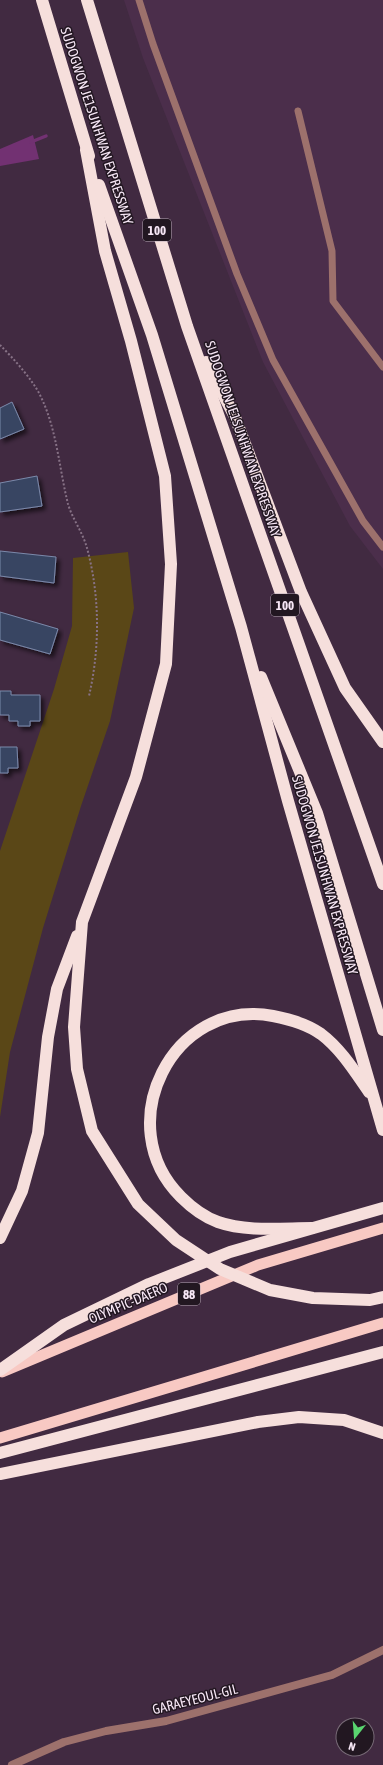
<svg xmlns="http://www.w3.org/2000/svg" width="383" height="1765" viewBox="0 0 383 1765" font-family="'Asap Condensed',sans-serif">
<defs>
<filter id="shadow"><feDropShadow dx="3.5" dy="3.5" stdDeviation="2" flood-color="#0009"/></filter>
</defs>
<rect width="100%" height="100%" fill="#412a41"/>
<path fill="#4b2e4b" d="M124,0h259v569l-33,-43 -87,-164 -120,-304z"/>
<path fill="#5a4717" d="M128,552l6,56 -24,113 -29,85 -38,122 -33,124 -10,65v-266l54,-162 18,-63 1,-68z"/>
<path fill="#723172" d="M33,135l6,24 -39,7v-17z"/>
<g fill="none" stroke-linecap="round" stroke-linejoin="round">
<path stroke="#723172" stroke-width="3.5" d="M31,142l15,-6"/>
</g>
<g fill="#394562" stroke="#7b89aa" filter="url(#shadow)">
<path d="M12,402l12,27 -24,10v-31z"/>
<path d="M37,476l5,30 -42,6v-29z"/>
<path d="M0,551l56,6 -2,26 -54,-7z"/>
<path d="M0,612l58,17 -8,25 -50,-14z"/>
<path d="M0,691h11v4h29v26h-10v5h-12v-5h-9v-6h-9z"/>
<path d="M0,747h17l1,21h-10v5h-8z"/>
</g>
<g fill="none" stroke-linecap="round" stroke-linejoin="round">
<path stroke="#877286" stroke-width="2" stroke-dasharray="2 2" stroke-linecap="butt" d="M0,345c13,13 32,34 40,50 17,34 19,73 28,109 4,14 15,29 19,44 13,48 13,100 2,148"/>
<g stroke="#9d716c" stroke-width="7">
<path d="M139,0l14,44 84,230 36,86 90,161 20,26"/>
<path d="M298,111l34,140 1,50 50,66"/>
</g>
<path stroke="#9d716c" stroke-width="8" d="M12,1765l52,-23 42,-11 60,-10 166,-46 51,-25"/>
<g stroke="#f8c9c3" stroke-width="11">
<path d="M2,1372l256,-107 125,-37"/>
<path d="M0,1438l383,-115"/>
</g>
<g stroke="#f6dfdc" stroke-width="12">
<path d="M42,0l47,156"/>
<path d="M87,0l100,326 196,558"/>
<path d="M86,150l19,101 26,90 34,135 6,88 -5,100 -30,113 -54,145 -8,105 3,42 15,62 46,73 38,36 44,29 50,21 43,8 57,2 13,-3"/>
<path d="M99,185l53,150 89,292 47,174 95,329"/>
<path d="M206,362l29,55 66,175 44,96 38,54"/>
<path d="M261,677l56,136 66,217"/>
<path d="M312,1228c-29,0 -66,4 -94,-6 -14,-5 -27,-15 -37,-25 -72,-71 -9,-200 92,-181 16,3 34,8 48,18 20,15 34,38 48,58"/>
<path d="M0,1238l22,-47 16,-58 10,-96 9,-48 20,-53"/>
<path d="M0,1370l64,-45 85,-41 81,-32 153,-44"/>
<path d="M0,1453l383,-101"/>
<path d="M0,1474l258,-52 41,-5 45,3 39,13"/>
</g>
</g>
<g text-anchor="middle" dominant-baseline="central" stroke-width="3" stroke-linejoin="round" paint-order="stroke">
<g fill="#221721" stroke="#b7a9b6" stroke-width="1">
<rect x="143" y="219" width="28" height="22" rx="3"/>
<rect x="271" y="594" width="28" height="22" rx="3"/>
<rect x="178" y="1283" width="22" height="22" rx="3"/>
</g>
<g font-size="13" font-weight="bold" fill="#f7e7f6">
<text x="157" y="230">100</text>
<text x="285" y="605">100</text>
<text x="189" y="1294">88</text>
</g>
<g font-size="14" fill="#f7e7f6" stroke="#221721">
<text transform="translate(97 126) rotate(72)">SUDOGWON JE1SUNHWAN EXPRESSWAY</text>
<text transform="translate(243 439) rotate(71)">SUDOGWON JE1SUNHWAN EXPRESSWAY</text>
<text transform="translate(325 875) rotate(74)">SUDOGWON JE1SUNHWAN EXPRESSWAY</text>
<text transform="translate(128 1303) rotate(-23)">OLYMPIC-DAERO</text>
<text transform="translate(195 1699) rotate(-14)">GARAEYEOUL-GIL</text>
</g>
</g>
<g transform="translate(355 1737) rotate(197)"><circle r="19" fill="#221721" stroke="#776a76"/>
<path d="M0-3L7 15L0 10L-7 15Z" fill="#59d56f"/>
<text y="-6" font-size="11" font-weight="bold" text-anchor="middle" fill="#f7e7f6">N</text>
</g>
</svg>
